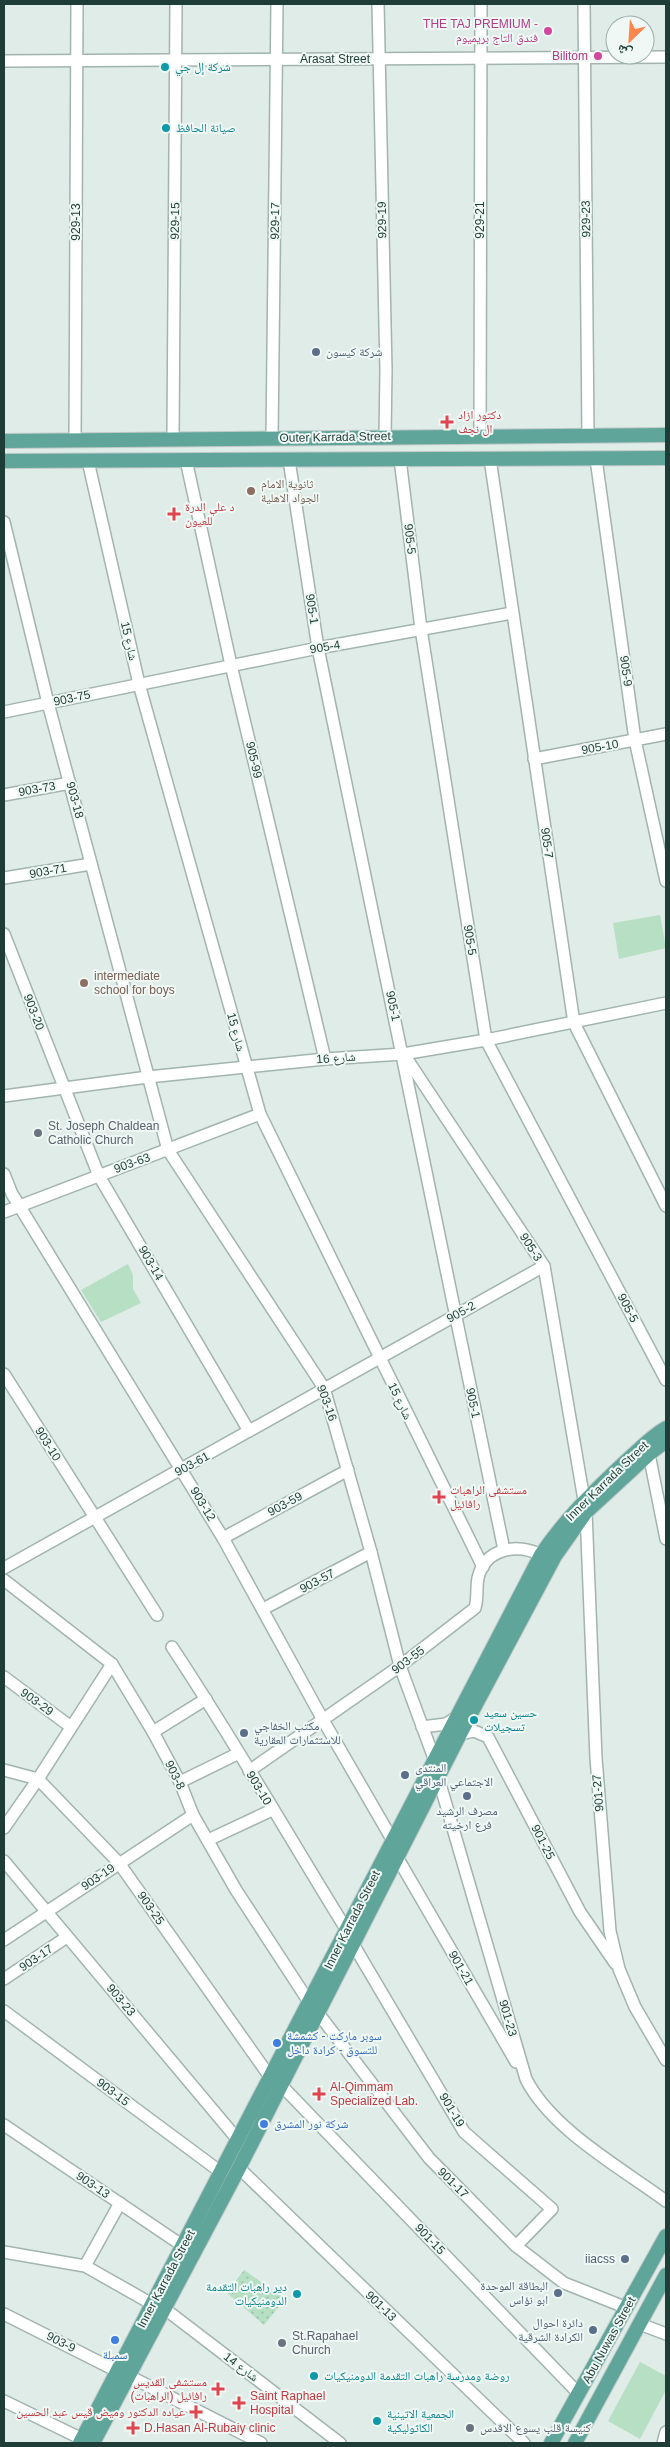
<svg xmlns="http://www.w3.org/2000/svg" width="670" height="2447" viewBox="0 0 670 2447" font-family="Helvetica,'Noto Naskh Arabic',sans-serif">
<defs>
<pattern id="grass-dots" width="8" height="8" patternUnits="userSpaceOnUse" patternTransform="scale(1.25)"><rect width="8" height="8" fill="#b6dfc4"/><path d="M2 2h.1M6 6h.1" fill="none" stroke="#9cc0a9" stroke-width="1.8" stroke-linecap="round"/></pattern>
</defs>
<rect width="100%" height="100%" fill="#dfece7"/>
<path fill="url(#grass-dots)" d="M244,2270l41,29 -21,26 -37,-32z"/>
<g fill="#b6dfc4">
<path d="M660,915l6,33 -47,11 -6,-36z"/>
<path d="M128,1264l5,11v14l8,14 -40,19 -20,-32z"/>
<path d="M640,2362l26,14v14l-26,49 -32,-18z"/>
</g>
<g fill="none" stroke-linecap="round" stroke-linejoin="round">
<g stroke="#a2b4af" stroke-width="14">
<g id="minor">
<path d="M378,4l8,366 -1,66"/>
<path d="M584,4l4,431"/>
<path d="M4,61l662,-4"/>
<path d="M480,436l1,-432"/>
<path d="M173,438l3,-434"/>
<path d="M272,438l5,-434"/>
<path d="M75,441l2,-437"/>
<path d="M400,459l21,170 65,411 180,340"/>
<path d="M490,459l84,564 92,183"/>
<path d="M596,459l39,281 31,141"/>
<path d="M186,460l45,205 94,394"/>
<path d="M289,460l29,188 186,902"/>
<path d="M88,461l51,223 121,430 223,453"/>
<path d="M4,522l44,181 120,447 156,238 47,164 29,114 35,95"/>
<path d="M4,712l314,-64 194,-35"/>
<path d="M534,759l132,-25"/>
<path d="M4,795l66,-12"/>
<path d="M4,878l87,-14"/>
<path d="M4,934l95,242 150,255"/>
<path d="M407,1059l137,207 40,234"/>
<path d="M4,1096l144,-19 177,-18 78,-5 83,-14 180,-37"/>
<path d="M4,1174l8,20 211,344 100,182 70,121"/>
<path d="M4,1212l256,-98"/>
<path d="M4,1374l153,241"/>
<path d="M649,1454l17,85"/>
<path d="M586,1512l10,246 14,173 9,38 16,38 31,53"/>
<path d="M223,1538l125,-68"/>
<path d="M4,1568l540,-302"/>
<path d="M4,1580l108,84 41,68 27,50 13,33 43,75 73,112"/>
<path d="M263,1609l108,-57"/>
<path d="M172,1647c61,92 116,188 174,282"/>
<path d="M4,1677l67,50"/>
<path d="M422,1727l24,-3 11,-7"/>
<path d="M153,1732l53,-33"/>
<path d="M460,1734l14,-3 14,6 92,175 35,51"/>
<path d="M4,1770l34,9 81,84 151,214"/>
<path d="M249,1771l151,-105 75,-58c3,-10 1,-20 3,-30 7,-30 39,-35 63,-23"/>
<path d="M438,1777l88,302c25,50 95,89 140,122"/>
<path d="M180,1782l57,-28"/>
<path d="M4,1828l34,-49 74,-115"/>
<path d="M208,1840l64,-30"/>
<path d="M397,1857l119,205"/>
<path d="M4,1861l234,279"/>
<path d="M4,1940l189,-125"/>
<path d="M353,1944l111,188 88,77 -36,37"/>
<path d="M4,1979l63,-42"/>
<path d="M4,2011l218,162"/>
<path d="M318,2013l111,145 87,88 48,37 63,25"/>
<path d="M281,2085l298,309"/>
<path d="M4,2125l179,121"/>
<path d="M239,2168l285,275"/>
<path d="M4,2252l81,14 67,38"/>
<path d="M85,2266l35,-63"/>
<path d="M165,2309l175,134"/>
<path d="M4,2314l113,57"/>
<path d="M640,2324l26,10"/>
<path d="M129,2376l132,67"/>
<path d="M4,2401l78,38"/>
<path d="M663,2443l3,-11"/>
</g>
</g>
<g stroke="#c0c9c7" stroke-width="16">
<g id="major">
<path d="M4,441l662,-6"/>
<path d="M4,461l662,-3"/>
<path d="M80,2443l461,-888c24,-36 52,-63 83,-92 14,-12 26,-26 42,-35"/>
<path d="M93,2443l146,-275 221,-434 95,-178 31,-44 63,-58 17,-13"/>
<path d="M551,2443l115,-207"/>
<path d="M575,2443l91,-168"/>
</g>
</g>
<use href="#minor" stroke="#fff" stroke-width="11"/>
<use href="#major" stroke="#5fa599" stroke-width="14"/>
</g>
<g fill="#d1479c" stroke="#eff8f4" stroke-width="2">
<circle cx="548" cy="31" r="5"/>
<circle cx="598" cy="56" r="5"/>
</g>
<g fill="#0f9aa8" stroke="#eff8f4" stroke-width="2">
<circle cx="165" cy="67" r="5"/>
<circle cx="166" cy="128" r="5"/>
<circle cx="474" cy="1720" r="5"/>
<circle cx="297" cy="2294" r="5"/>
<circle cx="314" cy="2376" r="5"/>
<circle cx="377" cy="2421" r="5"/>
</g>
<g fill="#5c6f8a" stroke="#eff8f4" stroke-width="2">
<circle cx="316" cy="352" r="5"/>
<circle cx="244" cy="1733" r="5"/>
<circle cx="405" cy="1775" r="5"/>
<circle cx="467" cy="1796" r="5"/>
<circle cx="625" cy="2259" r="5"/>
<circle cx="558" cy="2293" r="5"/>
<circle cx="593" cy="2330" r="5"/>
</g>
<g fill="#e0444e" stroke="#eff8f4" stroke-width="2">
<path d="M444.5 414.5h5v5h5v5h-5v5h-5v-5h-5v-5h5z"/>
<path d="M171.5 506.5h5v5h5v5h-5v5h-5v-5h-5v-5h5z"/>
<path d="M436.5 1489.5h5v5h5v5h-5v5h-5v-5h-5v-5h5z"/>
<path d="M316.5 2086.5h5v5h5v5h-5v5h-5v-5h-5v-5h5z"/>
<path d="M215.5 2381.5h5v5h5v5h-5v5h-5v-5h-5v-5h5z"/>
<path d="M236.5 2395.5h5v5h5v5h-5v5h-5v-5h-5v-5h5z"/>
<path d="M193.5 2404.5h5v5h5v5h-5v5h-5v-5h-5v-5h5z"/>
<path d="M130.5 2420.5h5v5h5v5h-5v5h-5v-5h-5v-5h5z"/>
</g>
<g fill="#8d6e63" stroke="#eff8f4" stroke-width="2">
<circle cx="251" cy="491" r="5"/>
<circle cx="84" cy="983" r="5"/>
</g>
<g fill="#6b7280" stroke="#eff8f4" stroke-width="2">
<circle cx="38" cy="1133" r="5"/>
<circle cx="282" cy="2343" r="5"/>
<circle cx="470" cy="2428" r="5"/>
</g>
<g fill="#3f7fe0" stroke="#eff8f4" stroke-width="2">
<circle cx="277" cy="2043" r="5"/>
<circle cx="264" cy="2124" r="5"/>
<circle cx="115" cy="2340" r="5"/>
</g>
<g text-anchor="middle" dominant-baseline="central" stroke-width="4" stroke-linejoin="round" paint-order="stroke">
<g font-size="12" fill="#b23c85" stroke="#eff8f4" text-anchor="end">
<text x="538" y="24">THE TAJ PREMIUM -<tspan x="538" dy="14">فندق التاج بريميوم</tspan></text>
<text x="588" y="56">Bilitom</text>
</g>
<g font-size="12" fill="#1f3d37" stroke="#eff8f4">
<text x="335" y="59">Arasat Street</text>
<text transform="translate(586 219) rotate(-91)">929-23</text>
<text transform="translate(382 220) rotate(-91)">929-19</text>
<text transform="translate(480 220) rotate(-90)">929-21</text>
<text transform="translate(175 221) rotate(-89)">929-15</text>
<text transform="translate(275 221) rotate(-89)">929-17</text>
<text transform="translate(76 222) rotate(-90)">929-13</text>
<text transform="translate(335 437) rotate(-1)">Outer Karrada Street</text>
<text transform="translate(410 539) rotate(83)">905-5</text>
<text transform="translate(312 609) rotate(81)">905-1</text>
<text transform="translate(129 641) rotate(77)">شارع 15</text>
<text transform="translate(325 647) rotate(-10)">905-4</text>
<text transform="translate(626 671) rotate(82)">905-9</text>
<text transform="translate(72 698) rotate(-12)">903-75</text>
<text transform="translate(600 747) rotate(-10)">905-10</text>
<text transform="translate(254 760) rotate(77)">905-99</text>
<text transform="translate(37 789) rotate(-10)">903-73</text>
<text transform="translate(75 800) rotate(75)">903-18</text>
<text transform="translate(547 843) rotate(82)">905-7</text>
<text transform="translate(48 871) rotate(-10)">903-71</text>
<text transform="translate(470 940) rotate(81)">905-5</text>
<text transform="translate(393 1006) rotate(78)">905-1</text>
<text transform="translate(34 1012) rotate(69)">903-20</text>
<text transform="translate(236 1032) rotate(75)">شارع 15</text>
<text transform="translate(336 1058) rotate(-4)">شارع 16</text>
<text transform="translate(132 1163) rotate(-20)">903-63</text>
<text transform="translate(531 1247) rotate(57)">905-3</text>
<text transform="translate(151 1263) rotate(60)">903-14</text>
<text transform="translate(628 1308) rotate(62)">905-5</text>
<text transform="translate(461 1312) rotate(-29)">905-2</text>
<text transform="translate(400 1401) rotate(64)">شارع 15</text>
<text transform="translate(327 1403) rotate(70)">903-16</text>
<text transform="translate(473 1403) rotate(78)">905-1</text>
<text transform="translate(48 1444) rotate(58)">903-10</text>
<text transform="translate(192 1464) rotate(-29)">903-61</text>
<text transform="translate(607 1481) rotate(-44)">Inner Karrada Street</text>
<text transform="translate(203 1504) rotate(59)">903-12</text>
<text transform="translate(285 1504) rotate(-29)">903-59</text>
<text transform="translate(317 1581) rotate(-28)">903-57</text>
<text transform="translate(408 1660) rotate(-37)">903-55</text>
<text transform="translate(37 1702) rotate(36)">903-29</text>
<text transform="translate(175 1775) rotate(64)">903-8</text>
<text transform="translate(259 1788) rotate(59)">903-10</text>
<text transform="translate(598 1793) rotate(-95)">901-27</text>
<text transform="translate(543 1842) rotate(63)">901-25</text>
<text transform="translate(98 1877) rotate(-34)">903-19</text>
<text transform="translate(151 1908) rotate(55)">903-25</text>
<text transform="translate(352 1920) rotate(-63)">Inner Karrada Street</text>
<text transform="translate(36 1958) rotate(-34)">903-17</text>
<text transform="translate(461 1968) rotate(60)">901-21</text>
<text transform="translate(121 2000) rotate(50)">903-23</text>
<text transform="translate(508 2018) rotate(74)">901-23</text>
<text transform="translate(113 2092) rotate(37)">903-15</text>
<text transform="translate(452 2110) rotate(59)">901-19</text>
<text transform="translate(453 2183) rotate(45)">901-17</text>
<text transform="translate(93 2185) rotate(34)">903-13</text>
<text transform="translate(430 2239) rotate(46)">901-15</text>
<text transform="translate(166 2279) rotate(-62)">Inner Karrada Street</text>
<text transform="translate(381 2306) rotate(44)">901-13</text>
<text transform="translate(609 2340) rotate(-61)">Abu Nuwas Street</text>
<text transform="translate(61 2342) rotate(27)">903-9</text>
<text transform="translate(241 2367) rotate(37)">شارع 14</text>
</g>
<g font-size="12" fill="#0d838f" stroke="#eff8f4" text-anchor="start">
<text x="175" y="67">شركة إل جي</text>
<text x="176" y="128">صيانة الحافظ</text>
<text x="484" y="1713">حسين سعيد<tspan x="484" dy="14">تسجيلات</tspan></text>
<text x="287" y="2287" text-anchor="end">دير راهبات التقدمة<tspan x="287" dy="14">الدومنيكيات</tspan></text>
<text x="324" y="2376">روضة ومدرسة راهبات التقدمة الدومنيكيات</text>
<text x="387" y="2414">الجمعية الاتينية<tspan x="387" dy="14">الكاثوليكية</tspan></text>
</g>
<g font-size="12" fill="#4e5e75" stroke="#eff8f4" text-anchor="start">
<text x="326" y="352">شركة كيسون</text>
<text x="254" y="1726">مكتب الخفاجي<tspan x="254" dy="14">للاستثمارات العقارية</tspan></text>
<text x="415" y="1768">المنتدى<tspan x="415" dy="14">الاجتماعي العراقي</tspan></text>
<text x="467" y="1811" text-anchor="middle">مصرف الرشيد<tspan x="467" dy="14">فرع ارخيته</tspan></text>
<text x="615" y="2259" text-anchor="end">iiacss</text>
<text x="548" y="2286" text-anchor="end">البطاقة الموحدة<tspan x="548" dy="14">ابو نؤاس</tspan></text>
<text x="583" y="2323" text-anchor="end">دائرة احوال<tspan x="583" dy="14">الكرادة الشرقية</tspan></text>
</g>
<g font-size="12" fill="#be3a42" stroke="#eff8f4" text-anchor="start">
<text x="458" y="415">دكتور ازاد<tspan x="458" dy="14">ال نجف</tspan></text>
<text x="185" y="507">د علي الدرة<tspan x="185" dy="14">للعيون</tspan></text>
<text x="450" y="1490">مستشفى الراهبات<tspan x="450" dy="14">رافائيل</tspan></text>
<text x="330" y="2087">Al-Qimmam<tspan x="330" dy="14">Specialized Lab.</tspan></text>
<text x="207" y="2382" text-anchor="end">مستشفى القديس<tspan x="207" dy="14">رافائيل (الراهبات)</tspan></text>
<text x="250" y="2396">Saint Raphael<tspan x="250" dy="14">Hospital</tspan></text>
<text x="185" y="2412" text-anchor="end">عياده الدكتور وميض قيس عبد الحسين</text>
<text x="144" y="2428">D.Hasan Al-Rubaiy clinic</text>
</g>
<g font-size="12" fill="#785e54" stroke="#eff8f4" text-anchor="start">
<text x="261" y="484">ثانوية الامام<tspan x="261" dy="14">الجواد الاهلية</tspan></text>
<text x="94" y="976">intermediate<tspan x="94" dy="14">school for boys</tspan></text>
</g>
<g font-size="12" fill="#5b616d" stroke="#eff8f4" text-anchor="start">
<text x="48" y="1126">St. Joseph Chaldean<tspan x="48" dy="14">Catholic Church</tspan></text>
<text x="292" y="2336">St.Rapahael<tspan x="292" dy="14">Church</tspan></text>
<text x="480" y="2428">كنيسة قلب يسوع الاقدس</text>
</g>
<g font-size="12" fill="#366cbe" stroke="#eff8f4" text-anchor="start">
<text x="287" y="2036">سوبر ماركت - كشمشة<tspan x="287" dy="14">للتسوق - كرادة داخل</tspan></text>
<text x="274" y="2124">شركة نور المشرق</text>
<text x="115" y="2355" text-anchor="middle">سمبلة</text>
</g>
</g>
<rect width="670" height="2447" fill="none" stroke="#1f3d37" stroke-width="10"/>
<g transform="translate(630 40) rotate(205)"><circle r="24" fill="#eff8f4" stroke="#9cada8"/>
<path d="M0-4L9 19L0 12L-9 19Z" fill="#fd864b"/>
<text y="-8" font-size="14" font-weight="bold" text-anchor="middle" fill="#1f3d37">ش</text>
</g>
</svg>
